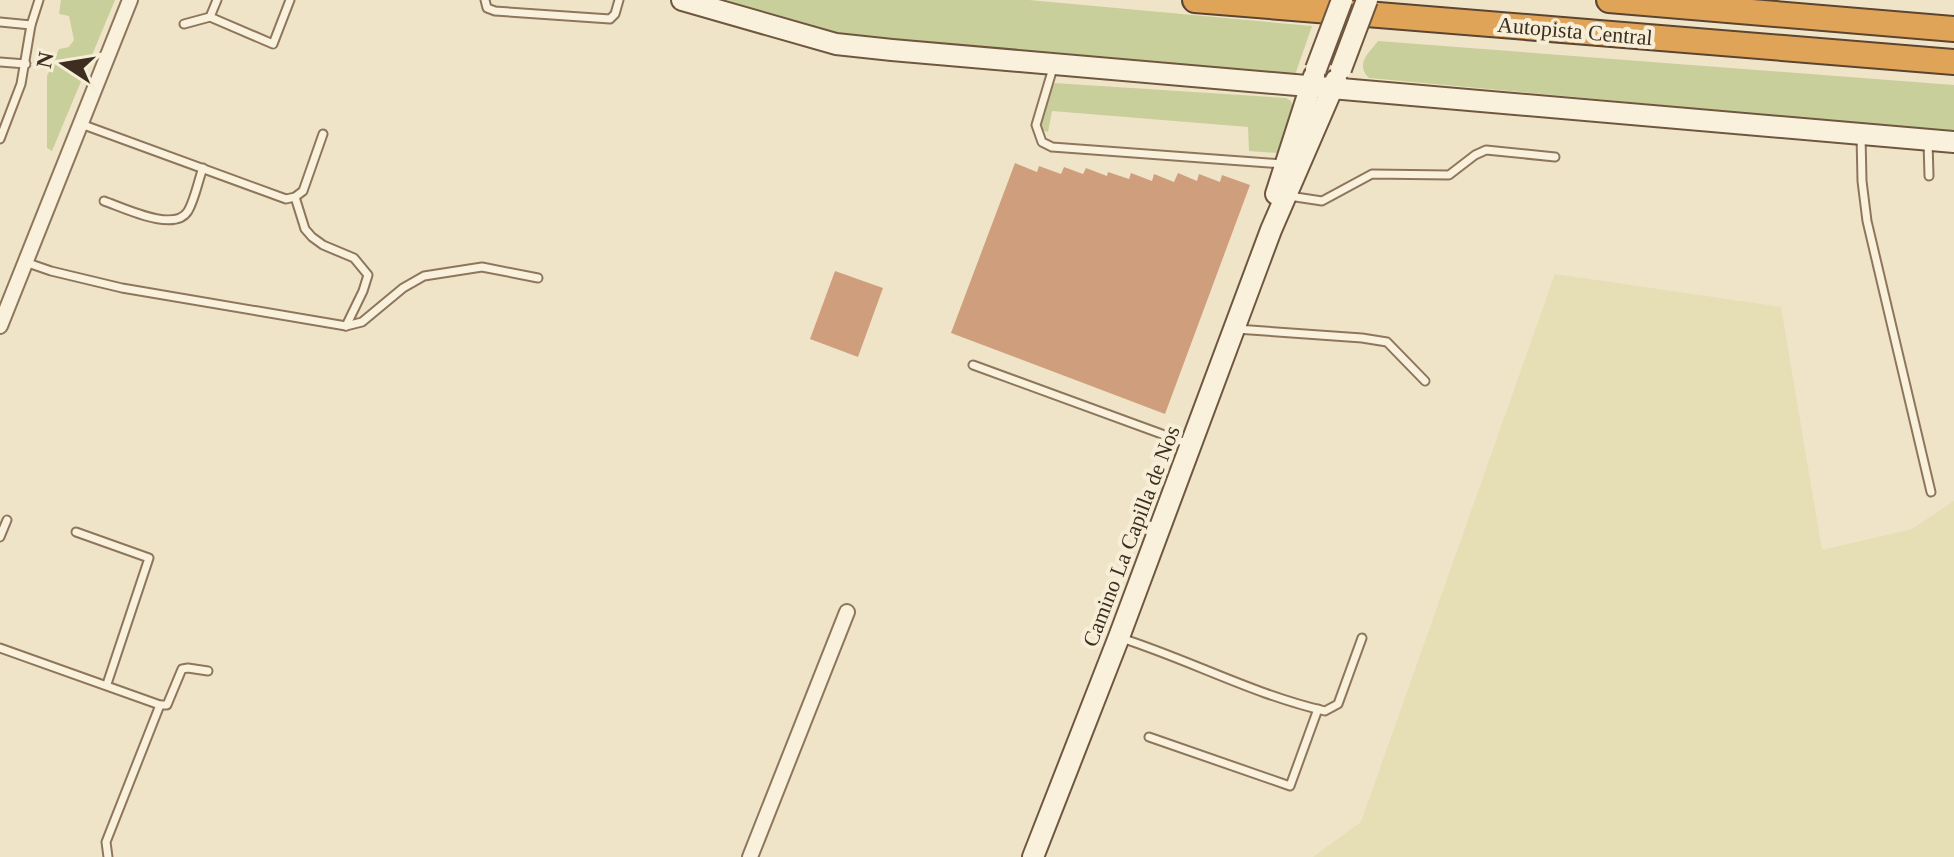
<svg xmlns="http://www.w3.org/2000/svg" width="1954" height="857" viewBox="0 0 1954 857" font-family="Georgia,serif">
<rect width="100%" height="100%" fill="#f0e4c8"/>
<path fill="#e6deb5" d="M1555,274l226,33 41,243 90,-21 42,-28v356h-641l48,-35z"/>
<g fill="#c9cf9b">
<path d="M61,0h54l-63,151 -5,-3v-72l12,-27 10,-2 5,-7 -5,-24 -10,-2z"/>
<path d="M727,0h302l283,26 -17,49 -395,-30 -95,-19z"/>
<path d="M1378,41l576,44v47l-585,-54c-14,-14 -1,-24 9,-37z"/>
<path d="M1054,83l232,15 5,3 2,6 -16,46 -28,-2 -1,-24 -196,-16 -4,21 -6,-2 -2,-5z"/>
</g>
<g fill="#cf9f7d">
<path d="M1015,163l22,9 2,-6 22,8 3,-7 19,7 3,-6 21,8 1,-4 21,7 2,-6 21,8 2,-7 20,8 4,-9 19,8 2,-7 21,8 2,-7 28,10 -85,229 -214,-81z"/>
<path d="M835,271l48,17 -25,69 -48,-18z"/>
</g>
<g fill="none" stroke-linecap="round" stroke-linejoin="round">
<g stroke="#8d765c" stroke-width="11">
<g id="lane">
<path d="M485,0l2,8 8,3 115,8 5,-5 4,-14"/>
<path d="M210,17l63,27 17,-44"/>
<path d="M0,22l31,3"/>
<path d="M184,24l26,-7 7,-17"/>
<path d="M0,62l26,2"/>
<path d="M1053,68l-17,57 6,17 10,5 230,17"/>
<path d="M81,124l205,75 9,-2 8,-6 20,-57"/>
<path d="M1861,135l1,46 5,40 64,271"/>
<path d="M0,139l21,-55 10,-59 8,-25"/>
<path d="M1928,142l1,34"/>
<path d="M1289,196l33,5 50,-27 77,1 26,-20 11,-5 69,7"/>
<path d="M295,197l10,32 7,8 11,8 31,13 14,17 -5,16 -17,35"/>
<path d="M104,201c20,7 71,32 84,10 7,-12 10,-30 15,-43"/>
<path d="M25,262l26,9 71,17 224,38 16,-4 41,-34 21,-12 58,-9 56,11"/>
<path d="M1236,329l126,9 25,4 38,39"/>
<path d="M973,365l216,79"/>
<path d="M76,532l73,26 -42,126"/>
<path d="M0,537l7,-17"/>
<path d="M1121,638c69,22 134,57 204,73l13,-7 24,-66"/>
<path d="M0,648l160,57h7l15,-36 6,-1 20,3"/>
<path d="M1149,737l141,49 28,-77"/>
<path d="M108,857l-2,-15 54,-137"/>
</g>
</g>
<g stroke="#8d765c" stroke-width="18">
<g id="street">
<path d="M0,326l130,-326"/>
<path d="M750,857l97,-245"/>
</g>
</g>
<g stroke="#6f573f" stroke-width="24">
<g id="secondary">
<path d="M682,0l154,44 56,6 1062,92"/>
<path d="M1276,194l38,-118"/>
<path d="M1033,857l86,-220 152,-407 65,-150"/>
</g>
</g>
<g stroke="#5b4430" stroke-width="28">
<g id="highway">
<path d="M1195,0l759,62"/>
<path d="M1609,0l345,29"/>
</g>
</g>
<use href="#lane" stroke="#faf1dc" stroke-width="7"/>
<use href="#street" stroke="#faf1dc" stroke-width="14"/>
<use href="#secondary" stroke="#faf1dc" stroke-width="20"/>
<use href="#highway" stroke="#e0a458" stroke-width="24"/>
<g stroke="#6f573f" stroke-width="24" stroke-linecap="butt">
<g id="secondary-bridge">
<path d="M1316,69l26,-69"/>
<path d="M1341,69l26,-69"/>
</g>
</g>
<use href="#secondary-bridge" stroke="#faf1dc" stroke-width="20"/>
</g>
<g text-anchor="middle" dominant-baseline="central" stroke-width="8" stroke-linejoin="round" paint-order="stroke">
<g font-size="22" fill="#3d2e20" stroke="#f7eed8">
<text transform="translate(1575 31) rotate(5)">Autopista Central</text>
<text transform="translate(1131 536) rotate(-69)">Camino La Capilla de Nos</text>
</g>
</g>
<g transform="translate(64 64) rotate(282)" stroke="#f7eed8" stroke-width="6" paint-order="stroke">
<path d="M0-6L14 30L0 20L-14 30Z" fill="#3d2e20"/>
<text y="-12" font-size="22" font-weight="bold" text-anchor="middle" fill="#3d2e20">N</text>
</g>
</svg>
